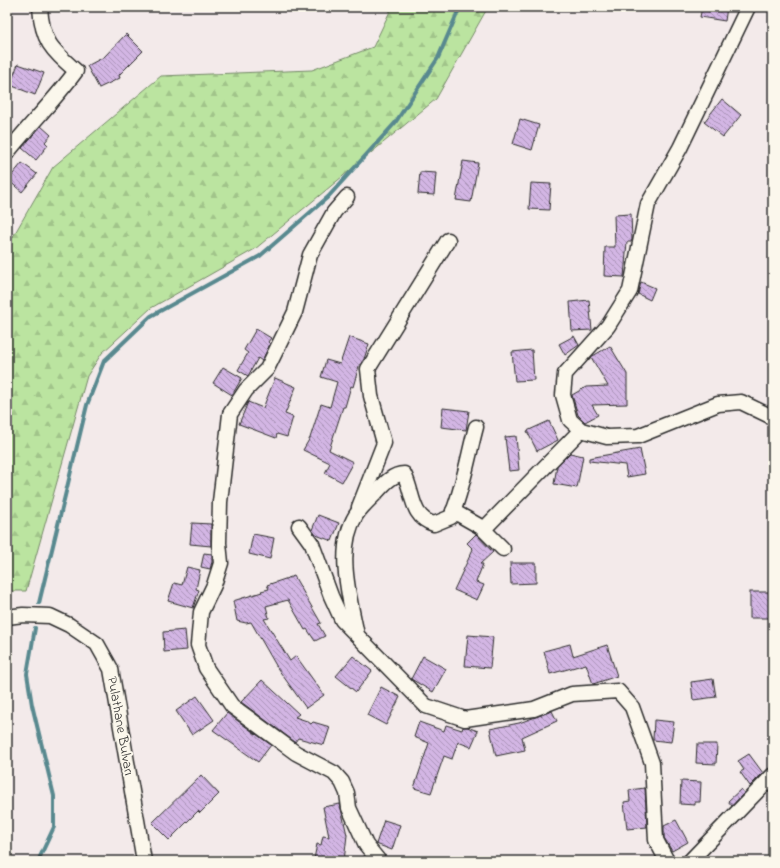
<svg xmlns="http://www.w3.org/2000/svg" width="780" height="868" viewBox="0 0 780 868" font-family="'Indie Flower',sans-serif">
<defs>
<pattern id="forest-firs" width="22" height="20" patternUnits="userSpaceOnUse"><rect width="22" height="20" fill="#bbe4a0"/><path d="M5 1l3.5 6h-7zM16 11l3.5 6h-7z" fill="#a1c48a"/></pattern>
<pattern id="building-back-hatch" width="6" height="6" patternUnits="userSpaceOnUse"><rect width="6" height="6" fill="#d3b6e4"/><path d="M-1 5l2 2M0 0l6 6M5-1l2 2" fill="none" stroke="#ab94b9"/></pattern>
</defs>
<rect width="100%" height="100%" fill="#f3eaea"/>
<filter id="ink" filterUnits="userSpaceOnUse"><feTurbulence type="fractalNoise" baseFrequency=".025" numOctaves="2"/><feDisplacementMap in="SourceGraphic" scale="8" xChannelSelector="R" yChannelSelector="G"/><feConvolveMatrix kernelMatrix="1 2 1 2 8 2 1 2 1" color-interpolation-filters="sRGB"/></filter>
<g filter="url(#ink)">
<path fill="url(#forest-firs)" stroke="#738866" d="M392,7h96l-52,92 -181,150 -104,59 -49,45 -15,23 -61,215h-19v-344l46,-80 108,-91 151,-6 61,-23z"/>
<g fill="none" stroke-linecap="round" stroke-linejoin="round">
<g stroke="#59898f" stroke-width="4">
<path d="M39,603l48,-198 17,-44 47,-45 109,-60 68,-59 67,-74 43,-65 22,-51"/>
<path d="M35,628l-8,46 5,31 22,91v31l-16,34"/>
</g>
</g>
<g fill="url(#building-back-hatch)" stroke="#2b2b2b">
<path d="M702,7h25l-2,14 -25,-4z"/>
<path d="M126,34l17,17 -24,24 1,3 -21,10 -12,-22 17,-9z"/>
<path d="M18,64l26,9 -9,22 -25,-10z"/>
<path d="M722,99l19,16 -18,22 -19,-15z"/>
<path d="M520,119l19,6 -7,25 -19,-6z"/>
<path d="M41,126l10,9 -6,7 3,3 -12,15 -14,-12z"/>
<path d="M463,161l15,2 -7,39 -15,-2z"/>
<path d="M22,163l15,11 -15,18 -14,-12z"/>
<path d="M420,172l16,1 -2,22 -16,-1z"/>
<path d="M531,183l20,1 -2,26 -20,-1z"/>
<path d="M631,214l1,26 -1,2h-4l-3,35 -20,-1 1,-29h10l-1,-32z"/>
<path d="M641,282l14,6 -5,12 -12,-6z"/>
<path d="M589,300l3,30 -20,1 -2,-29z"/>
<path d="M256,329l15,9 -3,4 2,2 -8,17 -4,-3 -10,18 -10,-6 10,-17 -4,-3z"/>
<path d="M574,336l5,9 -14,10 -6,-11z"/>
<path d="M349,337l20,7 -5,15 -5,7 -6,21 -2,-1 -6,21h-2l-14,43 24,12 -11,20 -17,-9 5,-10 -27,-13 7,-12 11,-34 9,3 7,-25 -16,-5 5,-17 14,4z"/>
<path d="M610,346l17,28v30l-35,1 6,10 -13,7 -7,-7 -6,-20 14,-8 22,-1 -17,-29z"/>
<path d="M532,350l2,30 -19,1 -3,-29z"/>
<path d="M223,367l19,11 -10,17 -19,-12z"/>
<path d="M275,378l21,9 -11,27 8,3 -6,20 -10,-3 -1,4 -37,-14 9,-22 15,6z"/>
<path d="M443,408l26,3 -3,19 -25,-3z"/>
<path d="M549,421l9,19 -21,11 -10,-20z"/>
<path d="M516,436l3,34 -10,1 -4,-34z"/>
<path d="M640,449l5,25 -18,3 -2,-12 -36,-4v-3z"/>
<path d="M570,453l13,3 -6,32 -23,-4 3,-18z"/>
<path d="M318,515l21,8 -7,18 -16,-6 -4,-5z"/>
<path d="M192,523l19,1v22l-21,-2z"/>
<path d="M253,534l21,4 -4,21 -21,-5z"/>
<path d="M476,534l17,18 -13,12h3l-7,18 8,3 -7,15 -23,-10 19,-41 -6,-6z"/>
<path d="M204,553l8,1v8l-2,7 -9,-2z"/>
<path d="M510,563h26v20l-25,1z"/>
<path d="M187,567l13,3 -4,19 3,1 -6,18 -25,-7 6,-18 8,2z"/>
<path d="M294,576l27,47 -3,1 7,12 -10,5 -8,-12 -2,1 -17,-30 -22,6 3,12 -5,1 26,42 6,-5 28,39 -18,13 -28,-39 -27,-47 -5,1 -9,-2 -4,-20 29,-9 -1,-1 8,-2 -2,-4z"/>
<rect x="750" y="592" width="23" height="26"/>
<path d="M185,630l2,20 -23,2 -1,-20z"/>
<path d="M468,635l25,2 -3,31 -25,-2z"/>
<path d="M570,644l3,12 34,-11 10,31 -24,8 -7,-20 -36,10 -6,-23z"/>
<path d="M353,656l19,15 -16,21 -20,-16z"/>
<path d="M423,656l23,13 -13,23 -22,-13z"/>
<path d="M713,679l3,18 -23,3 -2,-18z"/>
<path d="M262,680l37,34 -4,3 12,4 4,3 2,-2 17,5 -6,18 -26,-7 -3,4 -54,-40z"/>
<path d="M381,687l19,10 -14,28 -19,-10z"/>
<path d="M197,696l17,24 -22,15 -16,-24z"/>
<path d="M552,711l5,10 -35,16 3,13 -29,6 -6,-27 29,-6z"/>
<path d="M227,713l44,32 -13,17 -45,-32z"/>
<path d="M654,720l20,2 -3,20 -18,-2z"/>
<path d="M419,722l25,9 2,-6 16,5 1,-3h4l11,4 -7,16 -13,-5 -6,17 -8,-3 -13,37 -17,-5 15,-45 -15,-6z"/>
<path d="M697,744h20l-1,20 -20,-1z"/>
<path d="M749,754l14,19 -13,13 -10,-14 4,-2 -6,-9z"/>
<path d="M201,775l18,19 -19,19 -2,-2 -29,29 -17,-17z"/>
<path d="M681,781l20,1 -1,20h-5v3l-15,-1z"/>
<path d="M645,788l2,39 -20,2 -3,-27 6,-1 -1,-11z"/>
<path d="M741,789l3,4 -12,13 -4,-5z"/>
<path d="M340,804l7,31 -3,26 -30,-2 3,-15 4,1 2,-9 6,1 -6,-30z"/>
<path d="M384,820l16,5 -8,25 -16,-6z"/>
<path d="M676,820l12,22 -16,9 -8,-13v-12z"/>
</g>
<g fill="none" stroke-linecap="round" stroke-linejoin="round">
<g stroke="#2b2b2b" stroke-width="17">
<g id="minor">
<path d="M748,7l-68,141 -32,56 -18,87 -22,35 -43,48 -2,21 7,25 11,10 26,7 31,-1 80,-32 23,-2 29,14 3,3"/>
<path d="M7,153c22,-28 48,-53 69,-82 -25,-22 -34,-30 -36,-64"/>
<path d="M347,197l-13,15 -24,43 -15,57 -28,57 -21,21 -16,24 -10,88 -1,41 2,20 -7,22 -13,27 -3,33 8,23 26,38 64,47 38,20 8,9 5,11 2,15 17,37 13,16"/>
<path d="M359,507l25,-64 -13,-47 -3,-27 80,-129"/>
<path d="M453,511l28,16 22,22"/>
<path d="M299,526l13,18 19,52 11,24 84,86 39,13 69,-10 38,-15 46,-3 14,16 20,56 4,77 11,21"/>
<path d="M484,529l97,-99"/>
<path d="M7,617l16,-2 27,1 19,9 28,19 14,25 33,192"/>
<path d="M357,635c-7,-36 -22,-86 -1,-120 5,-8 13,-15 19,-21 8,-9 17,-20 29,-20 10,19 6,43 30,50l17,-7c12,-28 17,-60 25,-90"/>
<path d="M690,861l83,-86"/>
</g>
</g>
<use href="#minor" stroke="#fbf7ec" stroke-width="14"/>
</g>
</g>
<g text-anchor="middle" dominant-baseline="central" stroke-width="4" stroke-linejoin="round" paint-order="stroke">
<g font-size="14" fill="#2b2b2b" stroke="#fbf7ec">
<text transform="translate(120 726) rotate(80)">Pulathane Bulvarı</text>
</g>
</g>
<rect width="780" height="868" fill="none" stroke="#fbf7ec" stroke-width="24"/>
<rect x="12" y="12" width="756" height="844" fill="none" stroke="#2b2b2b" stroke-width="1.5" filter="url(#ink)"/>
</svg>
